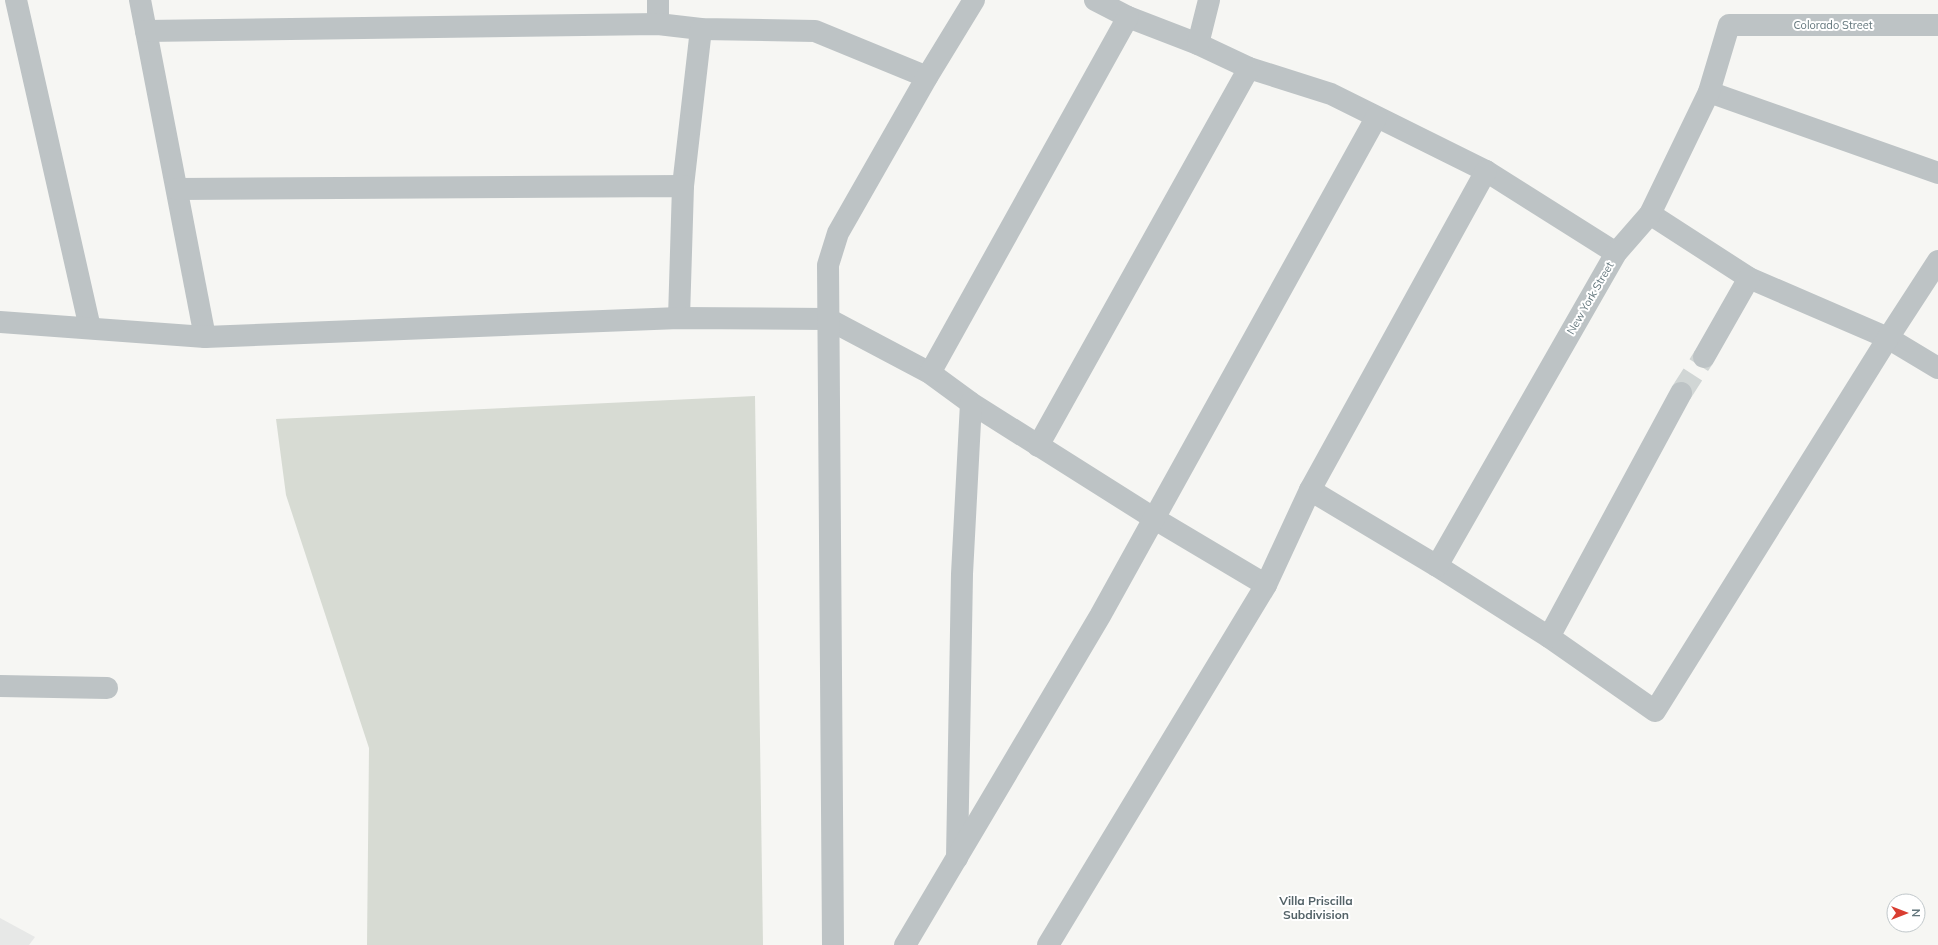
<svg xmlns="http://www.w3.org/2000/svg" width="1938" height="945" viewBox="0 0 1938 945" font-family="Mulish,sans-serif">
<rect width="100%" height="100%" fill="#f6f6f3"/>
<path fill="#e7e8e7" d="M0,918l35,19 -6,8h-29z"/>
<path fill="#d7dbd3" d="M755,396l8,549h-396l2,-197 -83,-253 -10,-76z"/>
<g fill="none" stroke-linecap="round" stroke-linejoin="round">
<path stroke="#d1d6d5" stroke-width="22" stroke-dasharray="22 11" stroke-linecap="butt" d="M1681,393l23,-36"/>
<g stroke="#bdc3c5" stroke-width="22">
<path d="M16,0l74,328"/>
<path d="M140,0l65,337"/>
<path d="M658,0v24"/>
<path d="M1095,0l33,17 70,27 51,24 82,26 155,77 130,82"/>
<path d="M146,31l512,-7 43,5 114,2 112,46"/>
<path d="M1198,44l11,-44"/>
<path d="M1709,92l229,81"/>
<path d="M683,186l18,-157"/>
<path d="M177,189l506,-3 -4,132"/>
<path d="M1650,214l99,64 139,60 50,30"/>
<path d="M0,322l205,15 474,-19 149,1 102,54 41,30 184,116 111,66"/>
<path d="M1704,357l45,-79"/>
<path d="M930,373l198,-356"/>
<path d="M1038,446l211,-378"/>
<path d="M1310,490l127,76 112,71 106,74 233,-373 50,-77"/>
<path d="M1437,566l179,-313 34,-39 59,-122 20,-67h209"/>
<path d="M1549,637l132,-244"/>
<path d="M0,686l107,2"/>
<path d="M957,858l5,-284 9,-171"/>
<path d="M833,945l-5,-680 10,-32 89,-156 47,-77"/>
<path d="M905,945l195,-329 276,-498"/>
<path d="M1048,945l218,-360 44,-95 176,-319"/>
</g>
</g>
<g text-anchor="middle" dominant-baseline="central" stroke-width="4" stroke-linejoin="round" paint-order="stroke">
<g font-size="11" fill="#63767c" stroke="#fff">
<text x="1833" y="25">Colorado Street</text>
<text transform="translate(1590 298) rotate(-60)">New York Street</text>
</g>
<g font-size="12" font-weight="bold" fill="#546368" stroke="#fff">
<text x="1316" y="900">Villa Priscilla<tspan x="1316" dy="14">Subdivision</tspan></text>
</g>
</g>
<g transform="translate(1906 913) rotate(90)"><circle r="19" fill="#ffffff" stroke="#c1c8cb"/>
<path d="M0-3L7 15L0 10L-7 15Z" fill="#d93d31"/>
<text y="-6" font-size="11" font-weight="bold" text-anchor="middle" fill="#63767c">N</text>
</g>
</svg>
